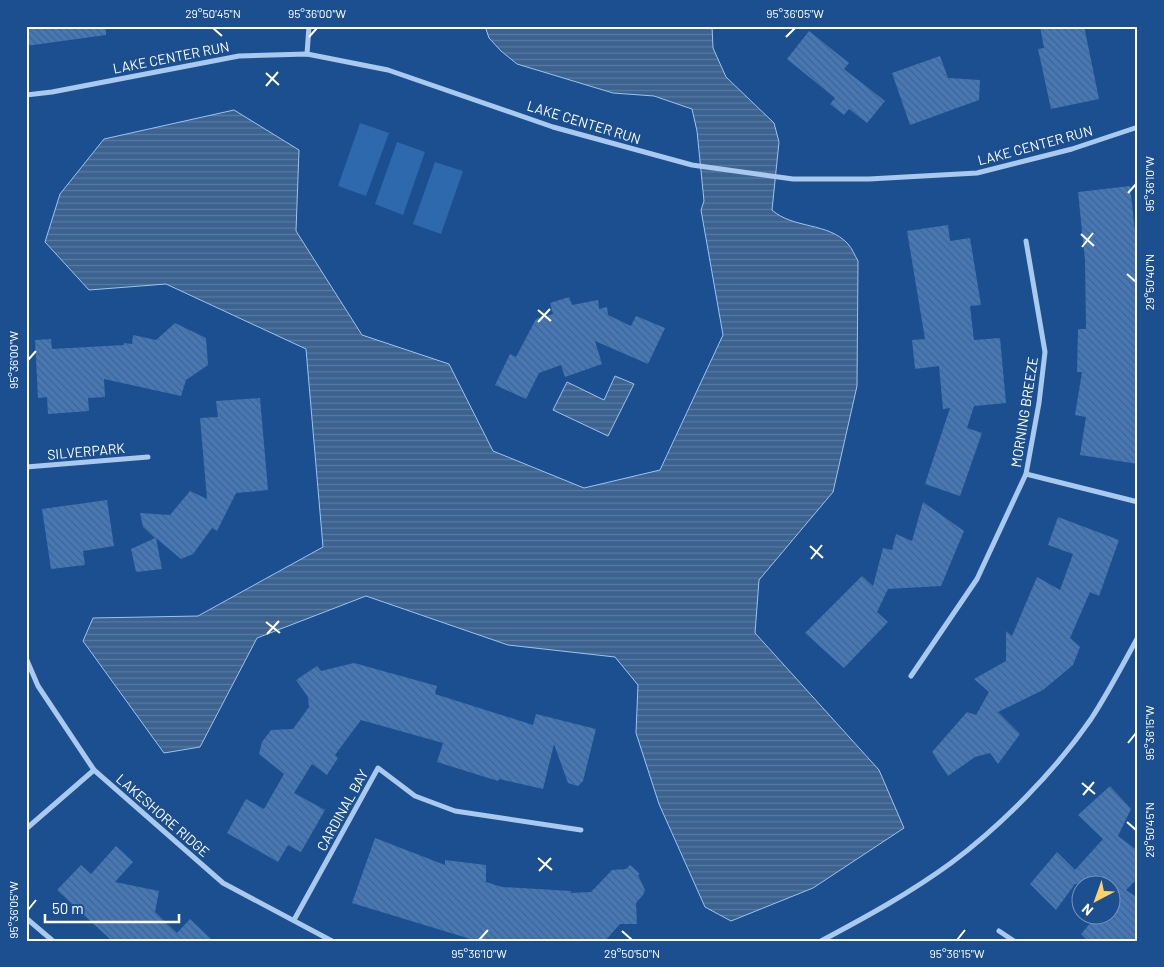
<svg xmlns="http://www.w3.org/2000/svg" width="1164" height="967" viewBox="0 0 1164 967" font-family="Barlow,sans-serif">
<defs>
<pattern id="water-rules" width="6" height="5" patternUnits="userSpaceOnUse" patternTransform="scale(1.25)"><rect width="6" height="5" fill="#3c6290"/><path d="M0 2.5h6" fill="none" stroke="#597aa1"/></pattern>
<pattern id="building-back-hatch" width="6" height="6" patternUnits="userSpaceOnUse" patternTransform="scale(1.25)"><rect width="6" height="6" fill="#4478b7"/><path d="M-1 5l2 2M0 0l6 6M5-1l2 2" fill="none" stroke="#486282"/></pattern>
</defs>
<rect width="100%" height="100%" fill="#1b4f8f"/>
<g fill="#2e69ad">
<path d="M360,123l29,10 -23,63 -28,-10z"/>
<path d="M397,142l28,10 -22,63 -28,-11z"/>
<path d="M435,162l28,9 -22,63 -28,-10z"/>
</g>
<g fill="url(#water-rules)" stroke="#9cc4f0">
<path d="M485,26h227l1,22 13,29 48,46 5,19 -7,68c21,19 56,12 76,34 4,4 7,12 10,17l-1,125 -24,106 -74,88 -4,53 124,137 25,58 -91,60 -82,33 -26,-14 -46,-103 -23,-71 2,-48 -23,-28 -107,-12 -142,-49 -109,42 -57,109 -36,6 -81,-112 10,-23 105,-2 125,-69 -17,-198 -140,-65 -77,6 -44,-48 15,-48 44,-55 130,-29 65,40 -3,81 66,104 87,29 44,87 91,37 76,-18 63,-135 -22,-125 3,-9 -7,-70 -5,-22 -38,-13 -41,-3 -96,-29 -16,-13 -12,-13z"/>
<path d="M615,376l19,8 -26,52 -55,-26 14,-28 37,18z"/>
</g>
<g fill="url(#building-back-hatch)">
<path d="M26,26h80v9l-80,11z"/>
<path d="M1040,26h44l15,73 -48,10 -13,-60 6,-1z"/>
<path d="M809,31l40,32 -5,6 41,32 -18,22 -18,-14 -5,6 -14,-11 5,-6 -48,-39z"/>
<path d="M940,56l8,22 32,2 -1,20 -69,25 -18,-52z"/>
<path d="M1130,186l7,64 1,214 -58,-9 6,-38 -11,-2 7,-43h-5l1,-43h8l-1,-69 -7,-68z"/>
<path d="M948,225l2,16 20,-3 11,67 -11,1 4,34 26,-2 6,65 -32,3 -7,22 15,5 -22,63 -35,-12 25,-76 -7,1 -4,-43 -24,3 -3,-29 13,-1 -18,-108z"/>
<path d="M569,297l3,8 26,-5 1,9 8,-2 1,8 23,11 5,-10 29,12 -17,36 -53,-23 7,23 -37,13 -4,-12 -22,8 -13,26 -31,-14 15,-31 6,3 20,-38 17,-5 -3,-11z"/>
<path d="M175,323l31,15 2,27 -22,15 -5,16 -77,-17 1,18 -17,1 1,13 -41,3 -1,-17 -9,1 -3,-58 16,-1 1,10 72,-4v-2l8,1 1,-9 23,5z"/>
<path d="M260,398l8,92 -32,3 -19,38 -5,-3 -19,26 -12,5 -25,-21 6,31 -26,3 -5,-23 24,-11 -12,-11 -3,-14 30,2 20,-24 17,8 -7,-81 18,-1 -2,-16z"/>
<path d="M107,500l7,46 -31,5 2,14 -34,4 -9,-60z"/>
<path d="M923,502l41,29 -23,55 -53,3 -11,23 11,10 -44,46 -39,-35 57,-57 11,10 10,-38 9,2 4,-16 16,7z"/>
<path d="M1058,517l61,23 -20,56 -9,-4 -20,46 10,9 -7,18 -30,25 -45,22 22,22 -22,30 -8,-11 -15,4 -27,19 -16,-24 35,-40 9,3 13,-23 -15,-13 32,-18v-30l6,5 25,-59 23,13 13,-36 -25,-9z"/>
<path d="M354,663l83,23 -2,8 98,31 3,-11 60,15 -13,52 -5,5 -10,-3 -14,-39 -11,45 -44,-10 -1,2 -61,-19 6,-19 -82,-23 -26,35 3,3 -11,17 -15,-11 -18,29 31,17 -24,42 -13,-7 -10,17 -51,-29 19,-34 18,10 20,-35 -25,-20 3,-12 9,-12 22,-1 16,-22 -1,-10 -12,-17 21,-14 4,5z"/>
<path d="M1110,786l21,23 -13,27 20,15v27l-12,12 12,8v43h-50l-7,-7 17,-20h14v-30h-37l-19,26 -26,-26 27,-32 18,18 28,-31 -25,-24z"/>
<path d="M375,838l70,27v-5l41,5v17l16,5 69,4v2l20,-1 21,-22 14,-1 4,-4 10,9 -2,1 7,15 -2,5 -7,8 1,21h-17l-15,17h-128l-125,-38z"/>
<path d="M116,846l17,16 -18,20 44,9 -4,21 22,21 13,-14 23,22h-101l-55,-51 24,-25 10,9z"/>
</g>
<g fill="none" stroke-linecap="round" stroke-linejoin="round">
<g stroke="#a9c9ee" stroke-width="5">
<path d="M307,54l2,-28"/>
<path d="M26,95l26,-3 187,-36 68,-2 81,16 165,57 139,38 101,14h76l108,-6 95,-24 66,-22"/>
<path d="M26,467l122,-10"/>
<path d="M1026,474l112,28"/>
<path d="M26,658l12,28 56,84 129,113 109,58"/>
<path d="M911,676l66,-97 49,-105 13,-71 6,-51 -19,-111"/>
<path d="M26,829l68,-59"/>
<path d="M26,918l27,23"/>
<path d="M294,920l84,-152 37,28 40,15 126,19"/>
<path d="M999,931l15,10"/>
<path d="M821,941c45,-24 89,-48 130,-78 51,-38 104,-92 140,-144 17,-26 32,-55 47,-82"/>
</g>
</g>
<path fill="none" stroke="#fff" stroke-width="2" d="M213,28l9,8M309,37l8,-9M786,37l9,-9M266,73l13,12M266,86l12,-14M1128,193l8,-9M1081,234l13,12M1082,247l11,-14M1127,274l9,8M538,310l13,11M538,322l12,-13M28,360l8,-9M810,546l13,12M811,559l11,-14M266,622l14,11M267,634l12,-13M1128,743l8,-10M1082,783l13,11M1083,795l11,-13M1127,822l9,8M538,858l14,12M539,871l12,-13M28,910l8,-10M622,931l10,9M479,940l9,-10M957,940l8,-10"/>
<g text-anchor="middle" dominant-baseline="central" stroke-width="4.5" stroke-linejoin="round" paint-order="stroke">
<g font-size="14" fill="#fff" stroke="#1b4f8f">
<text transform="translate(171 57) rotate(-11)">LAKE CENTER RUN</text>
<text transform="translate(584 122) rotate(17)">LAKE CENTER RUN</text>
<text transform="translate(1035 145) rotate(-15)">LAKE CENTER RUN</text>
<text transform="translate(1024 412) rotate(-81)">MORNING BREEZE</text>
<text transform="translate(86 451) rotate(-5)">SILVERPARK</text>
<text transform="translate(342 810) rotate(-61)">CARDINAL BAY</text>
<text transform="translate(163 815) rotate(41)">LAKESHORE RIDGE</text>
</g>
</g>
<rect width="1164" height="967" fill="none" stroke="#1b4f8f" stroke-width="55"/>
<g transform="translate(1096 900) rotate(221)"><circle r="24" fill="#1b4f8f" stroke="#7695bc"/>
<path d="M0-4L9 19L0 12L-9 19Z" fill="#ffd166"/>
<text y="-8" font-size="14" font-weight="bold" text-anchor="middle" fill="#ffffff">N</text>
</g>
<path d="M45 914v8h134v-8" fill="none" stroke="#ffffff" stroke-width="2.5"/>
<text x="52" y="914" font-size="15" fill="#ffffff" stroke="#1b4f8f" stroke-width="4" paint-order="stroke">50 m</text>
<rect x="28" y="28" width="1108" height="912" fill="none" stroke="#fff" stroke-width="2"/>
<g font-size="12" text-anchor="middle" fill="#fff">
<text x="213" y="18">29°50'45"N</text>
<text x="317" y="18">95°36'00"W</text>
<text x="795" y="18">95°36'05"W</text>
<text transform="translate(1150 184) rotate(-90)" y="4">95°36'10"W</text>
<text transform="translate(1150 282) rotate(-90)" y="4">29°50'40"N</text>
<text transform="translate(14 360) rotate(-90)" y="4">95°36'00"W</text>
<text transform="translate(1150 733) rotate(-90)" y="4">95°36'15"W</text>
<text transform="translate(1150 830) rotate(-90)" y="4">29°50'45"N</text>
<text transform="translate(14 910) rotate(-90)" y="4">95°36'05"W</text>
<text x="479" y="958">95°36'10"W</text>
<text x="632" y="958">29°50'50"N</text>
<text x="957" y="958">95°36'15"W</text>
</g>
</svg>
